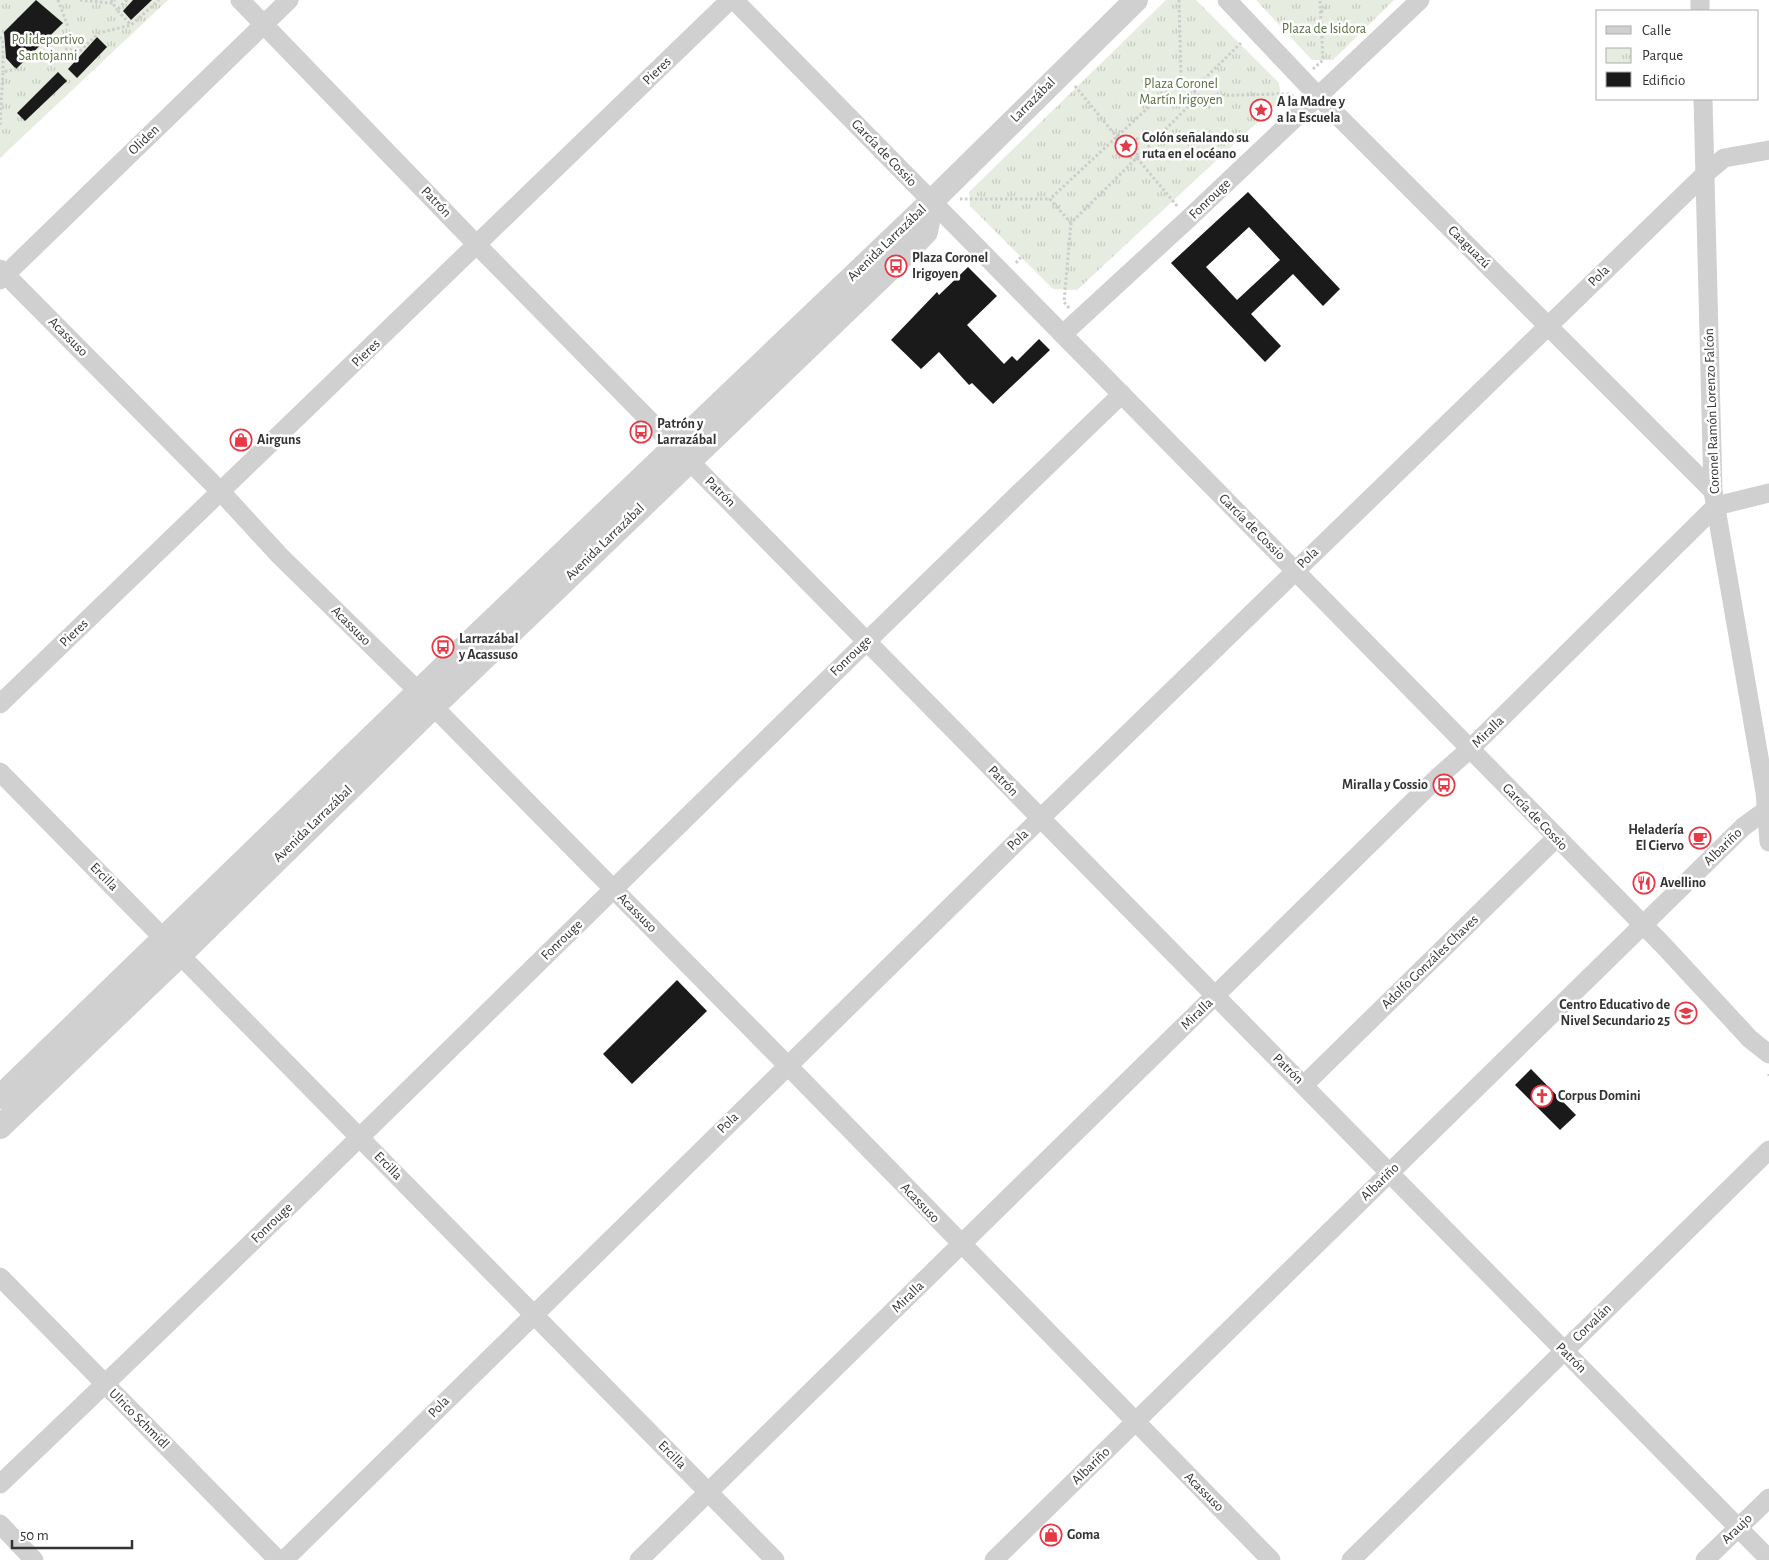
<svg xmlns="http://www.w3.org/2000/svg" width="1769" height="1560" viewBox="0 0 1769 1560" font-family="'Alegreya Sans',sans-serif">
<defs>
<pattern id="park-tufts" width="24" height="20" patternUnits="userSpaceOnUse" patternTransform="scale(1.25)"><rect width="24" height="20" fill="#e6ecdf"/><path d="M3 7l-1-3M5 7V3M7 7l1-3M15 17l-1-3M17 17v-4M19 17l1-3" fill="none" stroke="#c6cbc0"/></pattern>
</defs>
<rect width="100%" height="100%" fill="#fff"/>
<g fill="url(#park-tufts)">
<path d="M0,0h168l-168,158z"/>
<path d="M1166,0h30l83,83 2,15 -4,6 -200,186 -24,-1 -83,-83 -1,-14z"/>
<path d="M1256,0h138l-61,60h-21z"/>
</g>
<g fill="#1a1a1a" fill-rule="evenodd">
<path d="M36,0l27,23 -47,46 -10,-11 -2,-26z"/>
<path d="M133,0h19l-21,20 -8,-9z"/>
<path d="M97,37l10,10 -30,31 -9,-9z"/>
<path d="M58,72l9,9 -42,40 -8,-8z"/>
<path d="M1248,192l92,97 -17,17 -30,-32 -42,40 30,32 -16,16 -94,-99zM1249,227l31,33 -43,40 -31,-33z"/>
<path d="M968,267l29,29 -30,29 37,39 8,-8 5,5 22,-22 11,11 -57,54 -21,-21 -3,2 -30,-33 -18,17 -30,-29 46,-48 2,3z"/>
<path d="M677,980l30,31 -75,73 -29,-30z"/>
<path d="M1531,1069l45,46 -16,15 -45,-45z"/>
</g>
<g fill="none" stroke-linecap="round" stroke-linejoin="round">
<g stroke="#cdcdcd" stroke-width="3" stroke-dasharray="2.5 2.5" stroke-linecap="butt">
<path d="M58,0l10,27"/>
<path d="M80,0l31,3 4,-3"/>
<path d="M111,0l6,10"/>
<path d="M127,0l-10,10 14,15"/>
<path d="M1179,0l2,77"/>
<path d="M1321,12l7,-6"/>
<path d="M0,37l3,3v32"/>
<path d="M65,49l15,2 19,-18 32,-8 28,-25"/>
<path d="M1313,69l10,-9 -3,-60"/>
<path d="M1075,86l41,50"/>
<path d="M1193,90l48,-47"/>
<path d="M1199,96l-18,-19 -131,122 21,24 128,-127 82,-2h10l2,3"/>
<path d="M0,125l3,-53 13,-3"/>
<path d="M1116,136l21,3v19l-18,-2z"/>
<path d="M1137,158l41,49"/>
<path d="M960,199h90"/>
<path d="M1016,263l5,-6"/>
<path d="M1069,308l-5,-6 7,-79"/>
<path d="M1769,1074v2"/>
</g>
<g stroke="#d0d0d0" stroke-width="19">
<path d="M240,0l238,246 1291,1313"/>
<path d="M734,0l930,946 86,93 19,15"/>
<path d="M1227,0l91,96 395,395"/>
<path d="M1700,0v11"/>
<path d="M1703,99l10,392 52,301 4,50"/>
<path d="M0,269l222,224 58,63 139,136 374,379 478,489"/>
<path d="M0,280l289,-280"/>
<path d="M1063,334l124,-114 233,-220"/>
<path d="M0,704l730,-704"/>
<path d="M0,772l775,788"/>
<path d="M1304,1085l252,-247"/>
<path d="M0,1277l278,283"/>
<path d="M0,1484c378,-359 746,-729 1122,-1090"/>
<path d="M0,1524l34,36"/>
<path d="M284,1560l764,-749 657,-637 19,-16 45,-8"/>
<path d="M639,1560l798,-782 33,-29 246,-243 53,-13"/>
<path d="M994,1560l749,-733 26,-19"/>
<path d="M1351,1560l418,-410"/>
<path d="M1705,1560l64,-62"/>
</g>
<g stroke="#d0d0d0" stroke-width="24">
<path d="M0,1097l453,-439 479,-457 204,-201"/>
<path d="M0,1127l181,-173 252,-247 462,-443 31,-32 6,-31"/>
</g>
</g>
<defs>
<g id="sight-ring" transform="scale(1.125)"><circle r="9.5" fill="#fff" stroke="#e63946" stroke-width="1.5"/><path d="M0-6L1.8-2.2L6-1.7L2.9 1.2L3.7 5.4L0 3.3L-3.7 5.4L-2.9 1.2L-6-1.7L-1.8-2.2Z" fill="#e63946"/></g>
<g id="bus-ring" transform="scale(1.125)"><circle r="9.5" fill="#fff" stroke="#e63946" stroke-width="1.5"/><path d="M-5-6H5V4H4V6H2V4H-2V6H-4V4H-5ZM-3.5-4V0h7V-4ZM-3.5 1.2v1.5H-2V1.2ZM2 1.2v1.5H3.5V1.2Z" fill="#e63946"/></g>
<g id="shop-ring" transform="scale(1.125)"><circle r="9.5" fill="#fff" stroke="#e63946" stroke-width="1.5"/><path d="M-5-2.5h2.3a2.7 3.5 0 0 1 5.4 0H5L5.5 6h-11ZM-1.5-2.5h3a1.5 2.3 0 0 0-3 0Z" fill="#e63946"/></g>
<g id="cafe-ring" transform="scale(1.125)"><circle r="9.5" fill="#fff" stroke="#e63946" stroke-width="1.5"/><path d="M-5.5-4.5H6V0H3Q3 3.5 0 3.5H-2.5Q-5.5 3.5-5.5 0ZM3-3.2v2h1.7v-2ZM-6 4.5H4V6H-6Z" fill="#e63946"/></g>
<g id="restaurant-ring" transform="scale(1.125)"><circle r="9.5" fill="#fff" stroke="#e63946" stroke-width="1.5"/><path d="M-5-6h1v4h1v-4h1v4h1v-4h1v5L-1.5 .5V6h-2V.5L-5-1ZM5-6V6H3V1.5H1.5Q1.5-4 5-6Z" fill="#e63946"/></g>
<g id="school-ring" transform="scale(1.125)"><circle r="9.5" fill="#fff" stroke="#e63946" stroke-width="1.5"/><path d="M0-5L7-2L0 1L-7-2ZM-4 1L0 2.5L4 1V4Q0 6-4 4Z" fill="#e63946"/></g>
<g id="church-ring" transform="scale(1.125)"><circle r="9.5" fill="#fff" stroke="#e63946" stroke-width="1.5"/><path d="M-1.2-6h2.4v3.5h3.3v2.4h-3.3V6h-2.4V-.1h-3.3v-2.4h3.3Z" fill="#e63946"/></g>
</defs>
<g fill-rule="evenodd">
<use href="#sight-ring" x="1261" y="110"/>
<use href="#sight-ring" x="1126" y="146"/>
<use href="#bus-ring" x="896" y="266"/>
<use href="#bus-ring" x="641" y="432"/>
<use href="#shop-ring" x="241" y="440"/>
<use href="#bus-ring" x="443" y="647"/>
<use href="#bus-ring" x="1444" y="785"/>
<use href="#cafe-ring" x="1700" y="838"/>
<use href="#restaurant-ring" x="1644" y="883"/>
<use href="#school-ring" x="1686" y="1013"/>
<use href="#church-ring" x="1542" y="1096"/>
<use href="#shop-ring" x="1051" y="1535"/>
</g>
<g text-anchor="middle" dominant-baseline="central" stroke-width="5" stroke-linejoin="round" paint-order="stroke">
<g font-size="14" fill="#56703f" stroke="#fff">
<text x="1324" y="29">Plaza de Isidora</text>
<text x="48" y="40">Polideportivo<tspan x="48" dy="16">Santojanni</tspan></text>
<text x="1181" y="84">Plaza Coronel<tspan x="1181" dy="16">Martín Irigoyen</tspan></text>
</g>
<g font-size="14" fill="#333" stroke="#fff">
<text transform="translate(657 71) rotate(-44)">Pieres</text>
<text transform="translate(1033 100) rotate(-45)">Larrazábal</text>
<text transform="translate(144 140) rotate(-44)">Oliden</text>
<text transform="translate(884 153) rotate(46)">García de Cossio</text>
<text transform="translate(1210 199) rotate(-44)">Fonrouge</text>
<text transform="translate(436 202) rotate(46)">Patrón</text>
<text transform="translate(887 243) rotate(-44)">Avenida Larrazábal</text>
<text transform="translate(1469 247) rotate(45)">Caaguazú</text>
<text transform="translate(1599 276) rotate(-44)">Pola</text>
<text transform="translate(68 337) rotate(45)">Acassuso</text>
<text transform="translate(366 353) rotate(-44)">Pieres</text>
<text transform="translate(1712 411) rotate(-92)">Coronel Ramón Lorenzo Falcón</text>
<text transform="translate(720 492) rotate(45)">Patrón</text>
<text transform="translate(1252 527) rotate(45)">García de Cossio</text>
<text transform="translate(605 542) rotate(-44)">Avenida Larrazábal</text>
<text transform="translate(1308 558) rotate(-44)">Pola</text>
<text transform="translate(351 626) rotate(45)">Acassuso</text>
<text transform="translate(74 633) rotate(-44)">Pieres</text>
<text transform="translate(851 656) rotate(-44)">Fonrouge</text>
<text transform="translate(1488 732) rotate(-44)">Miralla</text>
<text transform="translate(1003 781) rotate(46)">Patrón</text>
<text transform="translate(1535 817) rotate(46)">García de Cossio</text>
<text transform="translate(313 824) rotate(-44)">Avenida Larrazábal</text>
<text transform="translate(1018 840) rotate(-44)">Pola</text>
<text transform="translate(1723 847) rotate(-44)">Albariño</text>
<text transform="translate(104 877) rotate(45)">Ercilla</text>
<text transform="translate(637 913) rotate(45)">Acassuso</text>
<text transform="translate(562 940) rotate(-44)">Fonrouge</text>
<text transform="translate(1430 962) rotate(-44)">Adolfo Gonzáles Chaves</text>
<text transform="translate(1197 1014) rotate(-44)">Miralla</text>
<text transform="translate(1288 1069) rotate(45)">Patrón</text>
<text transform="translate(728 1123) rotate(-44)">Pola</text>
<text transform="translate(388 1166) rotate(46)">Ercilla</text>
<text transform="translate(1380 1182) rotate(-44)">Albariño</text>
<text transform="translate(920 1203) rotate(46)">Acassuso</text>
<text transform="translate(272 1223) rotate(-44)">Fonrouge</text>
<text transform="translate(908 1297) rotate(-44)">Miralla</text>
<text transform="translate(1592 1323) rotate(-44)">Corvalán</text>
<text transform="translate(1571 1358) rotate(45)">Patrón</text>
<text transform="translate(439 1407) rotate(-45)">Pola</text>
<text transform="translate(139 1419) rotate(45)">Ulrico Schmidl</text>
<text transform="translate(672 1455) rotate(45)">Ercilla</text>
<text transform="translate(1091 1466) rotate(-44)">Albariño</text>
<text transform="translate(1204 1492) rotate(45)">Acassuso</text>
<text transform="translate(1737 1529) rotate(-44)">Araujo</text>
</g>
<g font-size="14" font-weight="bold" fill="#333" stroke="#fff" text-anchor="start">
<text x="1277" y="102">A la Madre y<tspan x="1277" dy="16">a la Escuela</tspan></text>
<text x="1142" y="138">Colón señalando su<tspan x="1142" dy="16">ruta en el océano</tspan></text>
<text x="912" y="258">Plaza Coronel<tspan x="912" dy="16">Irigoyen</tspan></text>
<text x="657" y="424">Patrón y<tspan x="657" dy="16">Larrazábal</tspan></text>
<text x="257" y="440">Airguns</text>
<text x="459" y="639">Larrazábal<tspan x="459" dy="16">y Acassuso</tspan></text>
<text x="1428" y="785" text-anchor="end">Miralla y Cossio</text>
<text x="1684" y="830" text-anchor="end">Heladería<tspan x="1684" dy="16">El Ciervo</tspan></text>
<text x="1660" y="883">Avellino</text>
<text x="1670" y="1005" text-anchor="end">Centro Educativo de<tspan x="1670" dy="16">Nivel Secundario 25</tspan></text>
<text x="1558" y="1096">Corpus Domini</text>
<text x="1067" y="1535">Goma</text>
</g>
</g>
<rect x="1596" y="10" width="162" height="90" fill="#ffffff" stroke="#adadad"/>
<rect x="1606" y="26" width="25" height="8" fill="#d0d0d0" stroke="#adadad"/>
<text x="1642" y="35" font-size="15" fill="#333333">Calle</text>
<rect x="1606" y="48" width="25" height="15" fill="url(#park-tufts)" stroke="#adadad"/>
<text x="1642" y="60" font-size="15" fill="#333333">Parque</text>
<rect x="1606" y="72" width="25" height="15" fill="#1a1a1a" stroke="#adadad"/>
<text x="1642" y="85" font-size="15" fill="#333333">Edificio</text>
<path d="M12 1540v8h120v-8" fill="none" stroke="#333333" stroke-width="2.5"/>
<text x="20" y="1540" font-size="15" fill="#333333" stroke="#ffffff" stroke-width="4" paint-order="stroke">50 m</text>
</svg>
